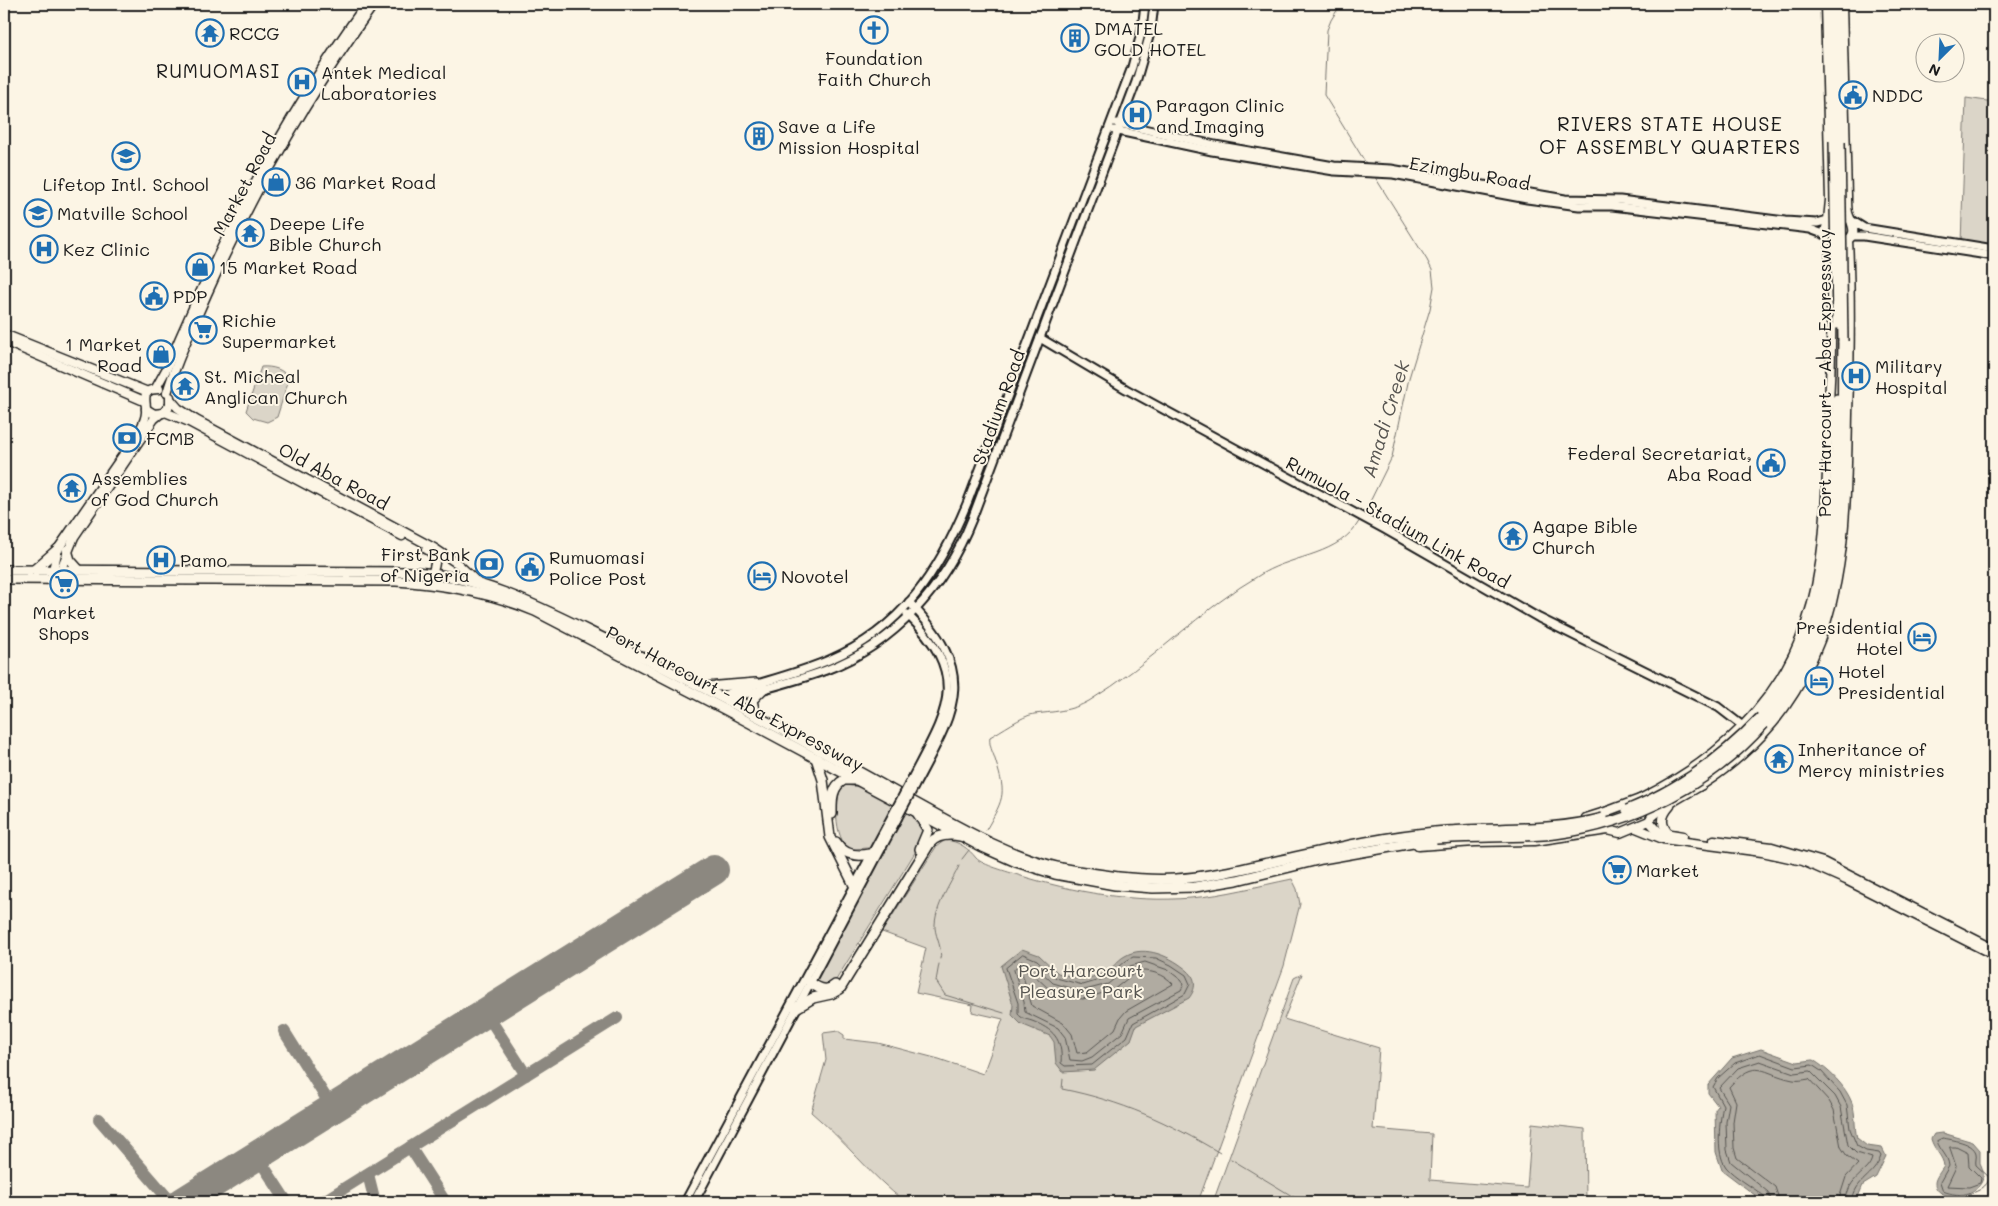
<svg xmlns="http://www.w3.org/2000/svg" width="1998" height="1206" viewBox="0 0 1998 1206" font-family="Mali,sans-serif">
<rect width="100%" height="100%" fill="#fcf5e5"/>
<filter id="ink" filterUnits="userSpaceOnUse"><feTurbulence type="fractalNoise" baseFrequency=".02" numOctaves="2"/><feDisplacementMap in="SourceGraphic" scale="10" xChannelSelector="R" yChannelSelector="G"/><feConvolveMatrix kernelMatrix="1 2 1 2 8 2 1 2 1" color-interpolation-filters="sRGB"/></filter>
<g filter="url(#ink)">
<g fill="#dbd5c8" stroke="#7c7872">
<path d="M1966,98l28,4v146l-33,-5z"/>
<path d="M261,367c11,-1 23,2 28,12l-12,38 -10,5 -14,-4 -7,-7z"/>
<path d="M845,785l15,2 34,18 -20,39 -5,4 -19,1c-17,-9 -17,-57 -5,-64z"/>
<path d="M906,810l18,16 -2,15 -86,139 -8,5 -8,-1 -4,-5z"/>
<path d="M945,840c14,1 24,9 31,18 6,7 33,14 42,17 56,17 114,28 173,23 34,-3 67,-12 101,-19l5,10 3,15 -16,62 -86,236h-293c-35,-27 -61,-62 -94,-90l15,-52 -3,-27 15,-2 6,4v4l34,4 61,16 44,15 20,-55 -31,-7 1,-7 -57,-12 10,-45 -44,-16 54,-85z"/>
<path d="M1302,974l-18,45 95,29 -6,81 59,5 -2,46 97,8 5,-65 53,6 1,73h-373l81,-224z"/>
</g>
<g fill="#b0aba1" stroke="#75726c">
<path d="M1022,949l17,6 19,18 25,7c7,-3 15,-4 21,-7 8,-3 13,-13 21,-17 20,-12 47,1 63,15 9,8 8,18 1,27l-53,28 -5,14 -37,30 -31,2 -7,-9 -2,-21 -4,-6 -29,-12 -9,-9 1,-10 -12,-39z"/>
<path d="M1761,1049l36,13 16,-2c15,9 33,26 39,43 4,11 2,24 5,35l10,8 15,2 4,8 -10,21 -13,8 -7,17h-92l-42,-32 -6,-18 -1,-42 3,-4 -10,-13v-8l24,-27z"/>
<path d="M1943,1133l30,9 7,8v13c18,34 -45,43 -45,20 0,-5 6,-12 9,-17 -1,-10 -10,-16 -13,-27l3,-5z"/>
</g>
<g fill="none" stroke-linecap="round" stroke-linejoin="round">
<g stroke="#575551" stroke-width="1">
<path d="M1023,954l14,6 19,18 27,7 23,-7 20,-17 7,-4 23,1 15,7 15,10 4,9 -5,10 -52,29 -6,14 -35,28 -27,1 -4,-3c2,-24 -8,-34 -29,-42 -6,-2 -10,-2 -14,-7v-11l-12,-35z"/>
<path d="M1022,961l12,4 19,18 28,8 27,-7 22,-18 15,-4 23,8 13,10 3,4 -3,6 -52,28 -7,15 -30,24 -10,4 -12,-1 -5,-23 -7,-9 -33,-16 -1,-10 -10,-32z"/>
<path d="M1024,970l9,4 17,16 15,6 18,3 30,-9 24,-19c13,-1 28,3 36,13l-47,27 -6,7 -5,11 -28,23 -10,1 -5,-19 -9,-11 -31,-17 -10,-33z"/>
<path d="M1943,1138c9,2 30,4 33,15 1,4 -1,8 0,12l14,13c-7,17 -31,20 -47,13l-3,-9 9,-16c-1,-11 -9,-15 -12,-25z"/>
<path d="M1950,1147h6l12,6 1,13 12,12 -1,5 -11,4 -22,-1 9,-19z"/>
<path d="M1766,1202l-2,-6c-10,-8 -31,-20 -38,-29 -11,-15 -6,-47 -3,-62l-10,-18 5,-9 17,-15 25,-9 35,13 17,-2 9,6 19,21 7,13 3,24 7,17 9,5 13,2 2,3c-7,22 -26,22 -29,46"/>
<path d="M1772,1202l-4,-10 -37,-30 -4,-12 -1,-28 3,-18 -10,-16 19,-20 22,-7 34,12 16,-2 25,25 6,11 7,38 8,8 16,5c-3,16 -25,18 -26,44"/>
<path d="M1780,1202l-5,-15 -38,-29 -3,-10 -1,-26 3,-20 -7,-15c28,-31 33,-13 64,-7 5,1 10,0 16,-1l20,22 5,9 7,37 6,9 11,8 -12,13 -8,25"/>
</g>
<g stroke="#75726c" stroke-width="1">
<path d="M1341,4l-10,16 -4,10 -3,65 43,70"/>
<path d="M1364,514l28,-57 17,-79 21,-69 4,-22 -2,-17 -5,-10 -52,-83"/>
<path d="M986,830c20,-35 20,-36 8,-74 -3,-7 -5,-13 -4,-19 11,-6 32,-21 44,-23 18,-2 38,-3 55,-13 62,-37 111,-92 174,-128 33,-19 76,-17 97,-53"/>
<path d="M962,859l7,-9"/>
<path d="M940,959c3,-10 -4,-21 -5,-31 -1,-21 16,-44 24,-62"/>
<path d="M939,964l-3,17 9,14 59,18"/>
<path d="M1063,1079l-1,10c60,12 106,33 158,64"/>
<path d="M1231,1159l71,43"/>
</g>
<g stroke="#8c8880" stroke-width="12">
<path d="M486,1013l40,62"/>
<path d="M284,1031l49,78"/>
<path d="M99,1119l72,83"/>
<path d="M410,1147l34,53"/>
<path d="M257,1156l30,46"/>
<path d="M368,1174l7,28"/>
<path d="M322,1202l295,-184"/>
</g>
<path stroke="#8c8880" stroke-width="30" d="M183,1202l531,-332"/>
<g stroke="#1c1c1c" stroke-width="11">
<g id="secondary">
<path d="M1117,123l98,22 119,21 57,3 174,30 55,1 165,21 32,2 11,-3"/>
<path d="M1114,130l98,21 122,20 59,3 134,25 52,7h33l198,23 16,6"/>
<path d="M1851,220l13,8 130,21"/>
<path d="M1852,236h12l130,20"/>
<path d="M1040,338l86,51 260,141 153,88 179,89 26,20"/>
<path d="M909,602c71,73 46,108 5,185"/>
<path d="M907,614c67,65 38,100 2,170"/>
<path d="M721,696c35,-13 73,-21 108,-36 73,-31 110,-88 139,-159l164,-434 10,-37 3,-26"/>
<path d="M727,699c33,-9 67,-17 99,-29 69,-26 119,-83 146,-151l164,-437 15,-52 3,-26"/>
<path d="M685,1202l207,-386"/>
<path d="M694,1202l203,-383"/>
</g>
</g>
<g stroke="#1c1c1c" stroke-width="11">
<g id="primary">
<path d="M1825,4l5,196 -2,20"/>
<path d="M1842,4l5,192c0,6 0,12 1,17 4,12 11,21 -3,29"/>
<path d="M1834,242l-9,-10 3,-12c7,-7 16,-7 23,0"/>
<path d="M4,334l144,58"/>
<path d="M4,341l140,60"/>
<path d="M156,388l11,-20c54,-129 117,-250 199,-364"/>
<path d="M167,393c10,-34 26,-67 40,-99 46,-103 101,-198 167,-290"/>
<path d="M171,400l7,8 18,12 238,128 24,16 21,20"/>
<path d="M146,409l8,5 9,-1 7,-8v-8"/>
<path d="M165,412l22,9 215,115"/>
<path d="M426,549c16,8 7,20 3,34"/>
<path d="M52,574l6,-25 81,-117c3,-6 7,-13 7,-20 1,-11 -7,-23 13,-23"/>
<path d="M59,574l15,-37 80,-118 6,-5"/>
<path d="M1640,799c75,-37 139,-94 166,-176 20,-58 20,-123 22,-183 0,-32 3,-63 3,-95 1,-35 -1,-70 -1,-105"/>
<path d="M1640,799l11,6 2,9 -4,7 -29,12 -12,-3 -4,-8 4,-11z"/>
<path d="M1586,818l22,-7"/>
<path d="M1651,818c14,-14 34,-23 51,-33 26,-17 51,-38 71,-62 74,-91 73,-198 75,-309 2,-58 3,-116 0,-174"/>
<path d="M1649,821l10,11 24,4"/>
<path d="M1636,828l27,11 99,13 41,9 43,19 148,75"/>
<path d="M1670,835c-10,-10 -9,-19 0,-29"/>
<path d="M1714,840l58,7 51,15 171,87"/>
<path d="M1418,846l57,-4 60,-1 73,-11"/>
</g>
</g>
<g stroke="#1c1c1c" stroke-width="12">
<g id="highway">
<path d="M1832,4l2,137"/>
<path d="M1838,4l2,138"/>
<path d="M67,550l3,10 9,10"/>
<path d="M4,570l411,2c73,5 136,41 200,72 96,46 189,97 282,149 52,28 105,62 164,75 38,7 77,13 115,11 31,-2 61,-9 92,-16 55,-12 111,-26 167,-31"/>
<path d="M34,570l24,-21"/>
<path d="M4,579l392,2c48,3 94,11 139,30l191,99 254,136 36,16 39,12 60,11 38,3 42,-1 42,-7 85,-21 114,-20"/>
<path d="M706,687l50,-4"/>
<path d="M755,715l-3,-15 12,-12"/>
<path d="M1761,717c76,-93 73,-205 76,-318"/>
<path d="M1764,724c93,-113 76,-246 79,-383"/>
<path d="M816,758l7,22 7,57 24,48"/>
<path d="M832,814c0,-13 -1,-27 12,-34h10"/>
<path d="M918,814l10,16 -8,19"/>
<path d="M836,842c8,13 20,15 34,12"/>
<path d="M810,982c8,7 17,11 25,3"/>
<path d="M796,1008l17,-10 18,-4 9,-5 90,-146c8,-9 19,-9 30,-7"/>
</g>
</g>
<use href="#secondary" stroke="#fcf5e5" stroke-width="7"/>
<use href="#primary" stroke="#fcf5e5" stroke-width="8"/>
<use href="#highway" stroke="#fcf5e5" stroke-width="9"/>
<g stroke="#1c1c1c" stroke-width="11" stroke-linecap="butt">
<g id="secondary-bridge">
<path d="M892,816l17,-32"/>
<path d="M897,819l17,-32"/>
</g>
</g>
<g stroke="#1c1c1c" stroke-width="12" stroke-linecap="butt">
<g id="highway-bridge">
<path d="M1834,141l3,183"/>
<path d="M1840,142l3,199"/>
<path d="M1627,810c53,-21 95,-52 134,-93"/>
<path d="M1435,832c56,-6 112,1 168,-14"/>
<path d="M1436,839c39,-3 79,-1 119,-5 79,-10 156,-50 209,-110"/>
</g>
</g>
<use href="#secondary-bridge" stroke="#fcf5e5" stroke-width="7"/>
<use href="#highway-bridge" stroke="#fcf5e5" stroke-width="9"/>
</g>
</g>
<defs>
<g id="church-ring" transform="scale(1.4375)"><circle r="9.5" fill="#fcf5e5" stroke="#1f6fb2" stroke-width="1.5"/><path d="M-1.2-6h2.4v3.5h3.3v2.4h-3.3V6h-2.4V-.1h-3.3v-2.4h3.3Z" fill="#1f6fb2"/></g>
<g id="temple-ring" transform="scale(1.4375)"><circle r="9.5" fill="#fcf5e5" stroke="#1f6fb2" stroke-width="1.5"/><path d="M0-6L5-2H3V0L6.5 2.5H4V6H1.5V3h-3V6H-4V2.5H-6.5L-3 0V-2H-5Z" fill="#1f6fb2"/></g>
<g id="building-ring" transform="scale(1.4375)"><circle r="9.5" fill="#fcf5e5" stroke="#1f6fb2" stroke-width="1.5"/><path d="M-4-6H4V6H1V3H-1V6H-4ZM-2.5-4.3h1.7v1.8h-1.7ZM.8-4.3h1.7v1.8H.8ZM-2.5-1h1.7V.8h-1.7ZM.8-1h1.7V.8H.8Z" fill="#1f6fb2"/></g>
<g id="hospital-ring" transform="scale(1.4375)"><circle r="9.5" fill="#fcf5e5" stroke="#1f6fb2" stroke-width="1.5"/><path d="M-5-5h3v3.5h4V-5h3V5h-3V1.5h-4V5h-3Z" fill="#1f6fb2"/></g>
<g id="civic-ring" transform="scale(1.4375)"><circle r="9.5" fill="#fcf5e5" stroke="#1f6fb2" stroke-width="1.5"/><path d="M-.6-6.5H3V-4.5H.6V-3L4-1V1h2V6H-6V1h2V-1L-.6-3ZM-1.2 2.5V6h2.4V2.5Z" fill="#1f6fb2"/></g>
<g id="school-ring" transform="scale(1.4375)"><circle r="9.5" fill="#fcf5e5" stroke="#1f6fb2" stroke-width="1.5"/><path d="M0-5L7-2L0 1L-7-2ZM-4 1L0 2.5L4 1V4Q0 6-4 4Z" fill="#1f6fb2"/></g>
<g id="shop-ring" transform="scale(1.4375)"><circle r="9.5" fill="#fcf5e5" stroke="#1f6fb2" stroke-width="1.5"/><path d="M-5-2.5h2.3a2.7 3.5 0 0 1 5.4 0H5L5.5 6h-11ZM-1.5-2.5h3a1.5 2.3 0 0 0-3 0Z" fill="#1f6fb2"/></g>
<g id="supermarket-ring" transform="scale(1.4375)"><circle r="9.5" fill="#fcf5e5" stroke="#1f6fb2" stroke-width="1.5"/><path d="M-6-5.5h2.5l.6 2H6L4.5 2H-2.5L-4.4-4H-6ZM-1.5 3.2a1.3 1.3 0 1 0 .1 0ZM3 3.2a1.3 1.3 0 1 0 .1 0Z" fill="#1f6fb2"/></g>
<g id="bank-ring" transform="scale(1.4375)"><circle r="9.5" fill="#fcf5e5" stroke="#1f6fb2" stroke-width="1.5"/><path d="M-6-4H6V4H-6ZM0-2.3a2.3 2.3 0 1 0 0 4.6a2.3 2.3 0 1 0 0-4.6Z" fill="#1f6fb2"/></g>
<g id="hotel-ring" transform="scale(1.4375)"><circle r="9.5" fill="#fcf5e5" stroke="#1f6fb2" stroke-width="1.5"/><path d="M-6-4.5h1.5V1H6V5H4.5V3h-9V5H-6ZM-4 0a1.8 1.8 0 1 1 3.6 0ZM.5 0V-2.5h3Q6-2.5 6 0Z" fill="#1f6fb2"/></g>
</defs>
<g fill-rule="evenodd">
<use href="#church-ring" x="874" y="30"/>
<use href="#temple-ring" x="210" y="33"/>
<use href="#building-ring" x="1075" y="38"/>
<use href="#hospital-ring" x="302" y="82"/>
<use href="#civic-ring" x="1853" y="95"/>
<use href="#hospital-ring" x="1137" y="115"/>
<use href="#building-ring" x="759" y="136"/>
<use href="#school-ring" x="126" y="156"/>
<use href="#shop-ring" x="276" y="182"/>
<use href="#school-ring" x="38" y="213"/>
<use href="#temple-ring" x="250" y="233"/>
<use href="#hospital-ring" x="44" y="249"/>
<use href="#shop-ring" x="200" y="267"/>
<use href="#civic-ring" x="154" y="296"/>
<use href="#supermarket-ring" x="203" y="330"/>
<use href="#shop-ring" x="161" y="354"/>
<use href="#hospital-ring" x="1856" y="376"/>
<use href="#temple-ring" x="185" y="386"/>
<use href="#bank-ring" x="127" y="438"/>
<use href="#civic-ring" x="1771" y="463"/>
<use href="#temple-ring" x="72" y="488"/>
<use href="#temple-ring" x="1513" y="536"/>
<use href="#hospital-ring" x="161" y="560"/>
<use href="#bank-ring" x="489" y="564"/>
<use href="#civic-ring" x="530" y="567"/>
<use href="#hotel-ring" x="762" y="576"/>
<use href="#supermarket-ring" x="64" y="584"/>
<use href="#hotel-ring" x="1922" y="637"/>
<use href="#hotel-ring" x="1819" y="681"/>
<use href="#temple-ring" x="1779" y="759"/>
<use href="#supermarket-ring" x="1617" y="870"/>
</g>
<g text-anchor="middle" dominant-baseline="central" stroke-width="4" stroke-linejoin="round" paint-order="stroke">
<g font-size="18" fill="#1c1c1c" stroke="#fcf5e5" text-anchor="start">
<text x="1094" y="28">DMATEL<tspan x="1094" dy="21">GOLD HOTEL</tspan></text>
<text x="229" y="33">RCCG</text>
<text x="874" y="58" text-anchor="middle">Foundation<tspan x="874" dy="21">Faith Church</tspan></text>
<text x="321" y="72">Antek Medical<tspan x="321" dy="21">Laboratories</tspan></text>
<text x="1872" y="95">NDDC</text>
<text x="1156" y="105">Paragon Clinic<tspan x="1156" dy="21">and Imaging</tspan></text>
<text x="778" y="126">Save a Life<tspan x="778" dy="21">Mission Hospital</tspan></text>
<text x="295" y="182">36 Market Road</text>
<text x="126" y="184" text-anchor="middle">Lifetop Intl. School</text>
<text x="57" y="213">Matville School</text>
<text x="269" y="223">Deepe Life<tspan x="269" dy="21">Bible Church</tspan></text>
<text x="63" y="249">Kez Clinic</text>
<text x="219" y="267">15 Market Road</text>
<text x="173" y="296">PDP</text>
<text x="222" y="320">Richie<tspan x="222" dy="21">Supermarket</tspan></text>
<text x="142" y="344" text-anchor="end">1 Market<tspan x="142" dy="21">Road</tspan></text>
<text x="1875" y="366">Military<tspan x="1875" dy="21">Hospital</tspan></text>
<text x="204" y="376">St. Micheal<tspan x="204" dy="21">Anglican Church</tspan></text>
<text x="146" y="438">FCMB</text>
<text x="1752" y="453" text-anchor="end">Federal Secretariat,<tspan x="1752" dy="21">Aba Road</tspan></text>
<text x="91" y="478">Assemblies<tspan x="91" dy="21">of God Church</tspan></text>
<text x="1532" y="526">Agape Bible<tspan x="1532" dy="21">Church</tspan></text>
<text x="470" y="554" text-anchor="end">First Bank<tspan x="470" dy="21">of Nigeria</tspan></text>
<text x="549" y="557">Rumuomasi<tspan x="549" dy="21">Police Post</tspan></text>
<text x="180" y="560">Pamo</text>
<text x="781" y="576">Novotel</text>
<text x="64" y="612" text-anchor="middle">Market<tspan x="64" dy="21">Shops</tspan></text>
<text x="1903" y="627" text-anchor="end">Presidential<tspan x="1903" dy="21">Hotel</tspan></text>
<text x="1838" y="671">Hotel<tspan x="1838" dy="21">Presidential</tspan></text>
<text x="1798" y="749">Inheritance of<tspan x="1798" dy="21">Mercy ministries</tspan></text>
<text x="1636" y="870">Market</text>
</g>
<g font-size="18" fill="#1c1c1c" stroke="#fcf5e5">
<text transform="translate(1470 173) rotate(10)">Ezimgbu Road</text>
<text transform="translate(244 184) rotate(-62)">Market Road</text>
<text transform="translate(1824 373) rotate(-90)">Port Harcourt - Aba Expressway</text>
<text transform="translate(998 407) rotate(-70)">Stadium Road</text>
<text transform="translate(334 476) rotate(28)">Old Aba Road</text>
<text transform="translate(1398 522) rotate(29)">Rumuola - Stadium Link Road</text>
<text transform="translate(735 698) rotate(28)">Port Harcourt - Aba Expressway</text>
</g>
<g font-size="18" fill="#555450" stroke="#fcf5e5">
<text x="1081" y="970">Port Harcourt<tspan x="1081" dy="21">Pleasure Park</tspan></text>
</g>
<g font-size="19" letter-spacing="1" fill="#1c1c1c" stroke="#fcf5e5">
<text x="218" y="70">RUMUOMASI</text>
</g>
<g font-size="19" font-style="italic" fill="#575551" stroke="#fcf5e5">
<text transform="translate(1385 419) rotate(-73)">Amadi Creek</text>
</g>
<g font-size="20" letter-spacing="1" fill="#1c1c1c" stroke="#fcf5e5">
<text x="1670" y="123">RIVERS STATE HOUSE<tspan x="1670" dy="23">OF ASSEMBLY QUARTERS</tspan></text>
</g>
</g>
<rect width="1998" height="1206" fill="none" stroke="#fcf5e5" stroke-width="20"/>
<rect x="10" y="10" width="1978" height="1186" fill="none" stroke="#1c1c1c" stroke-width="2" filter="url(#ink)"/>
<g transform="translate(1940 58) rotate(204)"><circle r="24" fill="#fcf5e5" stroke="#a29e95"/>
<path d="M0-4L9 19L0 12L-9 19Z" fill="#1f6fb2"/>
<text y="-8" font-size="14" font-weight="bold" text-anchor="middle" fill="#1c1c1c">N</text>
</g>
</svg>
